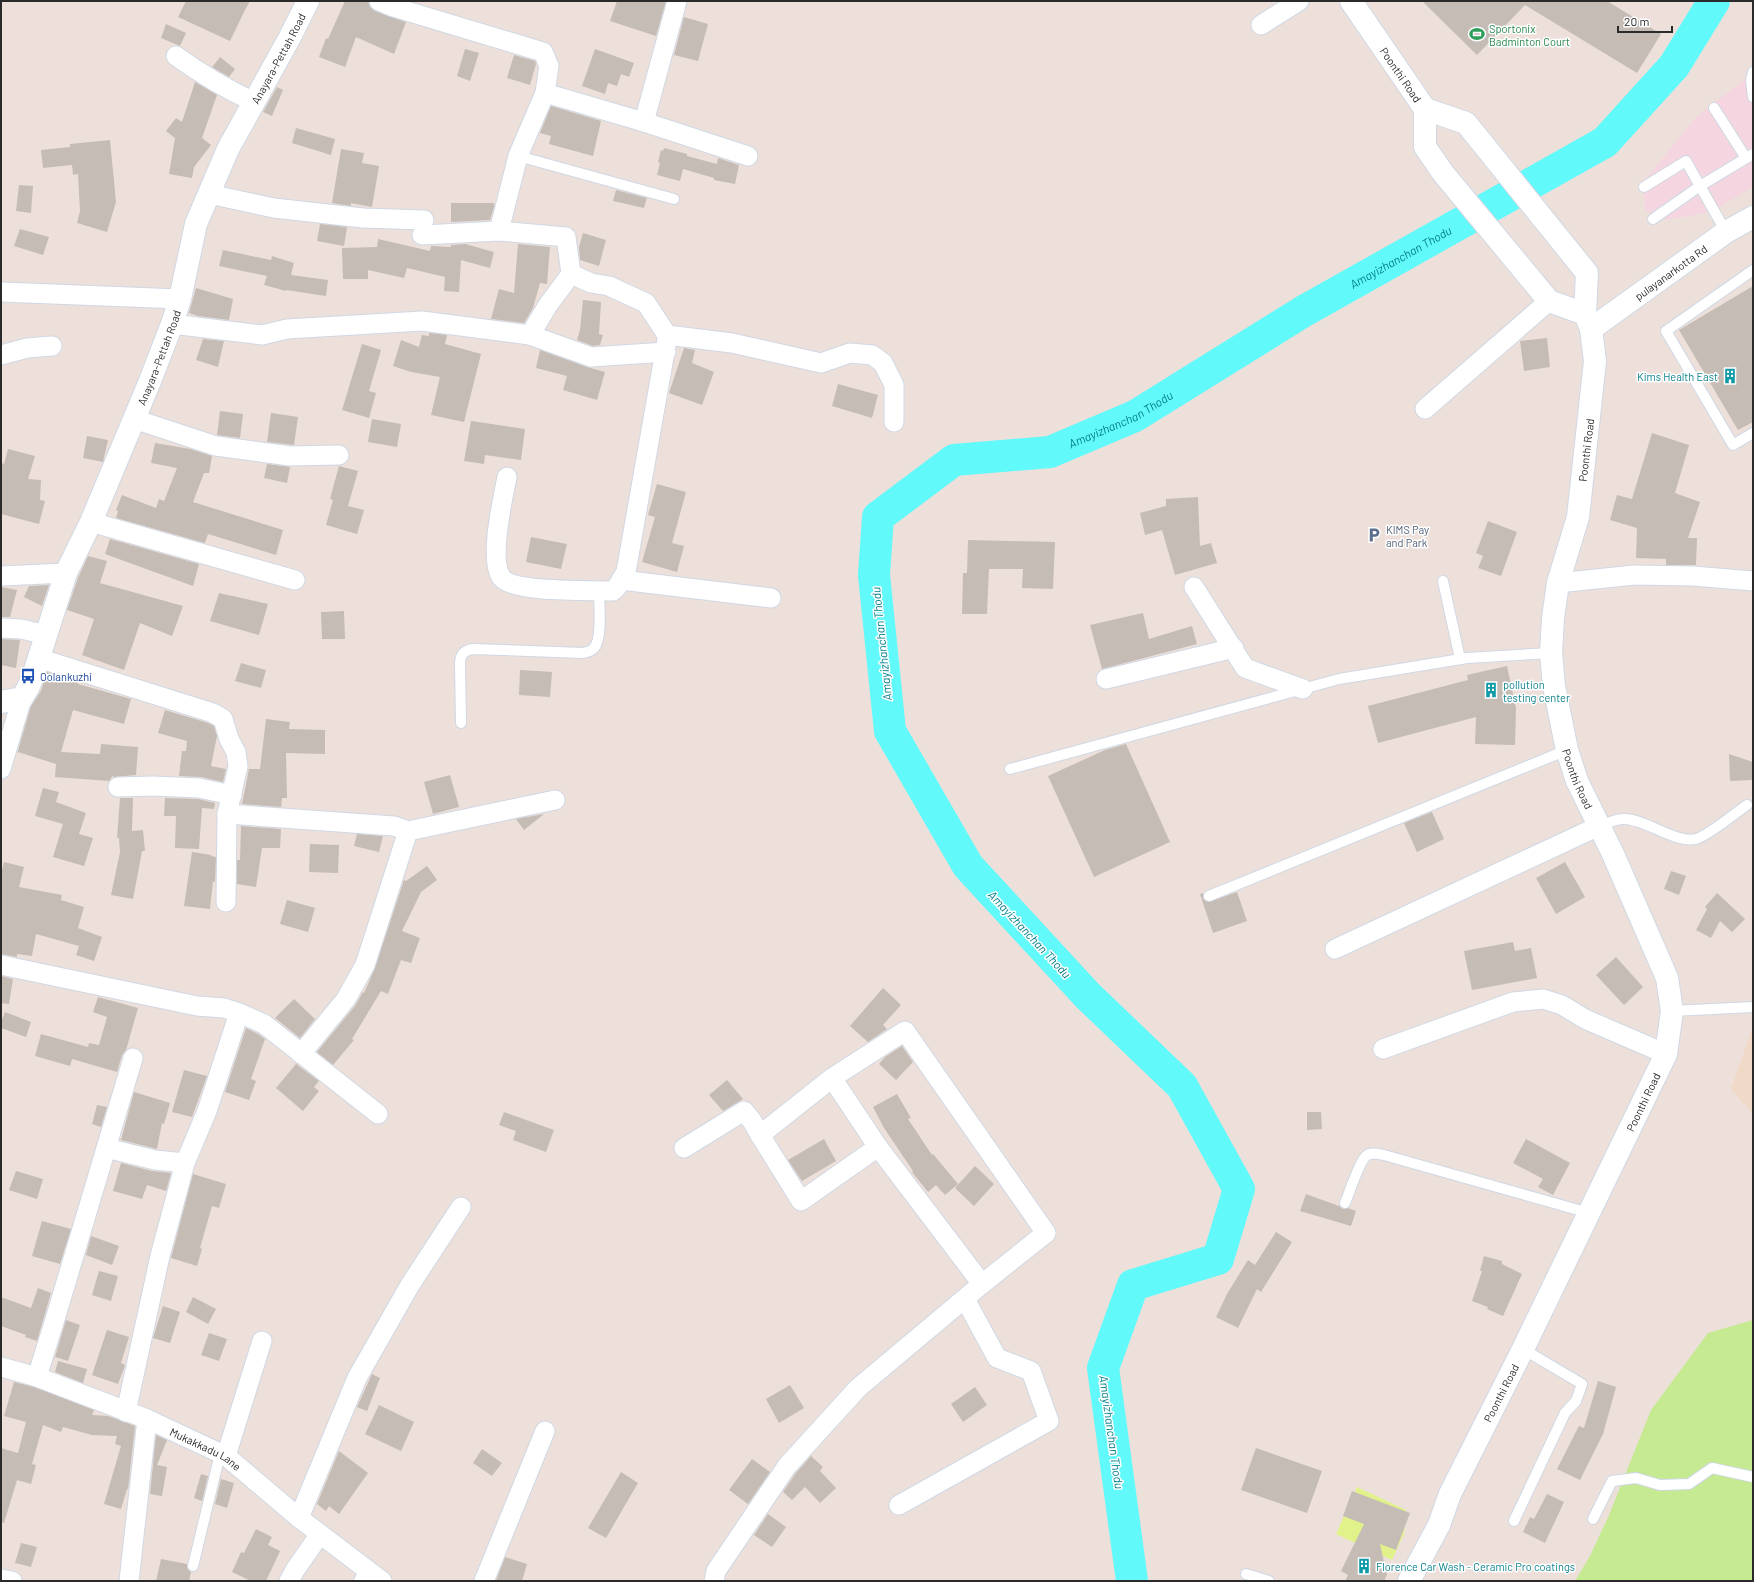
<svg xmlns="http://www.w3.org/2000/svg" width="1754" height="1582" viewBox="0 0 1754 1582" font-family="Barlow,sans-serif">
<rect width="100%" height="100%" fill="#ede0da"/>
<path fill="#f1d9c7" d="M1753,1026v88l-22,-25z"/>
<path fill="#f5d6e0" d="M1753,73v114l-42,25 -44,8 -22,-10 -2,-28 53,-65z"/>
<path fill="#c6ea91" d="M1753,1320v261h-178l15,-25 19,-41 42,-105 57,-77z"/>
<path fill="#e1f28b" d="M1357,1487l49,23 -2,24 -12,26 -56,-26z"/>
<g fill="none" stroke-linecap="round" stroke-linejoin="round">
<path stroke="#62f9fa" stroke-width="32" id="s1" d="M1132,1581l-29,-213 30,-83 85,-26 21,-70 -57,-103 -94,-90 -120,-130 -78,-135 -16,-156 4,-58 76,-57 96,-8 85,-36 169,-105 301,-169 69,-76 40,-65"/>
</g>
<g fill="#c5bcb6">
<path d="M186,1h64l-6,11 -14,29 -52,-24z"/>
<path d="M345,1h23l2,6 5,4 31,11 -12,32 -38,-17 -11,30 -26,-10 7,-19 2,1z"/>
<path d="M617,1h49l-10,35 -46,-15z"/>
<path d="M1422,1h185l54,33 -24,39 -112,-68 -48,50z"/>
<path d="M684,17l24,7 -10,37 -24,-6z"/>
<path d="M166,24l20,9 -6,13 -19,-8z"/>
<path d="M465,49l14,4 -9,28 -13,-5z"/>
<path d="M595,49l39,14 -5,14 -8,-3 -4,12 -9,-3 -3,11 -23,-8z"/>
<path d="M514,55l21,6 1,3 -6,21 -23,-7z"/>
<path d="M220,57l15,12 -6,8 -17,-10z"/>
<path d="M195,82l22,13 -15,43 9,7 -17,22 -2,11 -23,-4 6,-36 -9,-7 10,-13 6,4z"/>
<path d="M277,87l6,3 -11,26 -9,-4z"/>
<path d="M551,106l50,15 -8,35 -44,-12 2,-8 -11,-3z"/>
<path d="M296,128l39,11 -4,16 -39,-12z"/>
<path d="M110,140l6,62 -9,30 -30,-9 3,-12 -2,-37 -5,1 -1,-10 -29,3 -2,-18 29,-3v-3z"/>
<path d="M664,148l23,6v2l30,8 1,-6 21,7 -4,19 -21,-4v-2l-31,-9 -3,12 -23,-6 3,-12 -2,-1 3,-12 2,1z"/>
<path d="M341,149l23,4 -2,10 17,3 -7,41 -21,-4v3l-19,-3z"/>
<path d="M19,185l14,1 -2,27 -15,-2z"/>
<path d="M616,190l31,8 -3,10 -31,-7z"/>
<path d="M451,203h43v4l-4,13 -39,2z"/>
<path d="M320,224l27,3 -3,19 -27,-5z"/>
<path d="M20,229l29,8 -6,18 -29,-9z"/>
<path d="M583,233l23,7 -7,26 -19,-6 -1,-13z"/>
<path d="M378,239l52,12 1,-5 20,1v-2l14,-1 29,8 -4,16 -29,-8 -2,32 -15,-1 1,-14 -38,-9 -3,10 -36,-8v9h-25l-1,-31 35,-1z"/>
<path d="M518,244l32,3 -3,37 -7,-1 -7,25 -9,15 -33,-4 8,-30 15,4z"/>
<path d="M223,250l48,10 1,-4 22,7 -3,12 37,5 -2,16 -40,-6v1l-22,-6 3,-9 -48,-10z"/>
<path d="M1753,286v136l-15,8 -59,-100z"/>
<path d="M196,288l37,11 -4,21 -31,-4 -9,-3z"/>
<path d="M583,300l18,2 -2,32 4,1 -3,10 -7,1 -16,-6 3,-10z"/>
<path d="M429,333l18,2 -2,9 36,10 -17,68 -33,-7 9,-38 -29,-5 -18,-6 8,-26 18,7 3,-12 7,1z"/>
<path d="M1547,338l3,29 -26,4 -4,-30z"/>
<path d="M203,339l21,2 -6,26 -22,-7z"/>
<path d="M362,344l19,6 -12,41 7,2 -7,25 -27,-8z"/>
<path d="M684,348l11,2 -3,13 22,9 -12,33 -33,-12z"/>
<path d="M540,350l47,17 18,5 -8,28 -34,-10 4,-14 -31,-8z"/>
<path d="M838,384l40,11 -6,23 -40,-12z"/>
<path d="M220,411l23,3 -3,24 -23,-3z"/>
<path d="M271,413l27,4 -4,28 -27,-3z"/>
<path d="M372,419l29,5 -4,23 -29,-5z"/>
<path d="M471,421l54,8 -4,31 -36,-5 -1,9 -20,-3z"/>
<path d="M1652,433l37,12 -14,48 25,9 -12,36h9l-1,27h-30v-6l-30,-1 1,-30 -27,-8 7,-25 15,4z"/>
<path d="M87,436l21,4 -5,22 -20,-4z"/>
<path d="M155,443l35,6 22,7 -3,17h-5l-11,29 90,28 -7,25 -68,-21 -3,9 -89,-25 2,-7 -2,-1 6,-15 34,13 3,-9 5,2 13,-33 -26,-5z"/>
<path d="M8,449l27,7 -7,23 13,1 -1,20 5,1 -6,23 -38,-10v-51l3,1z"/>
<path d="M267,464l23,3 -3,16 -23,-5z"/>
<path d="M339,466l19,5 -10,35 16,4 -7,24 -31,-9 7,-25 -3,-1z"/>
<path d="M657,484l29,8 -14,51 12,3 -7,26 -35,-10 13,-45 -7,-2z"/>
<path d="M1198,497l2,49 11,-3 6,20 -42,12 -13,-45 -17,5 -5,-22 26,-7v-7z"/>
<path d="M1488,521l29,11 -16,44 -23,-8 5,-12 -7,-3z"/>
<path d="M531,537l36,7 -6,25 -35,-7z"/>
<path d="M110,539l89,25 -6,22 -88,-32z"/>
<path d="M968,540l87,2 -2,47 -31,-1 1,-19h-34l-2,45h-25l1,-41h4z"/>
<path d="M88,556l19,5 -7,22 83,23 -11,30 -32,-13 -16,47 -42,-15 12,-36 -27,-9 11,-32z"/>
<path d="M49,585l-7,21 -18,-9 5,-11z"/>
<path d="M1,587l16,3 -7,27h-9z"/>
<path d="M219,593l49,11 -9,31 -49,-14z"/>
<path d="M344,611l1,28h-23l-1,-27z"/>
<path d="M1143,613l6,26 43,-13 5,18 -95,25 -12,-44z"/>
<path d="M1,639l19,1 -4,28 -15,-3z"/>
<path d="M241,663l25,7 -5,18 -26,-7z"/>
<path d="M1507,666l9,42 -1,37 -40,-1 1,-27 -98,26 -10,-37 100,-26 -1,-5z"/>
<path d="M520,670l32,2 -2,25 -31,-2z"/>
<path d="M47,672l31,10v2l53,15 -7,25 -51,-14 -12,42 39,2 1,-10 37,3 -2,28 -23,2v-2l-4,6 -54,-4 1,-13 -38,-12 -1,2 14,-48 10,-15z"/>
<path d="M165,710l43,13 6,3 3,10 -6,30 15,3 -3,13 -22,-5 -22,-1 3,-25h4l1,-10 -29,-8z"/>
<path d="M266,719l24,3 -1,7 36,1v24l-39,-1 1,45h-5l-1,9 -39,-3 7,-35h11z"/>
<path d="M1126,744l44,98 -76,35 -46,-101 57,-26z"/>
<path d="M1729,754l24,8v18l-23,1z"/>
<path d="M450,775l9,32 -26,7 -9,-32z"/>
<path d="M43,788l16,4 -3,10 30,11 -7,21 14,4 -9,28 -31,-9 10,-33 -28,-8z"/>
<path d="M120,798h13l-1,33 11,-1 2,21h-3l-9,48 -22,-4 9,-43 -1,-14h-2z"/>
<path d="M165,798l33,1 17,4 -1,6 -12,-1 -3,41 -24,-1 1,-32h-12z"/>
<path d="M1432,812l12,27 -27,13 -13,-29z"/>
<path d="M544,814l-20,16 -8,-11z"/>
<path d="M241,826l40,3 -1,19h-18l-6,39 -19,-3v-24h3z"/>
<path d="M357,834l26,2 -4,16 -25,-6z"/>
<path d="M310,844l29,1 -1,28 -29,-1z"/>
<path d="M192,852l19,3v1l5,1 -1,25 -2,-1 -3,28 -26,-3z"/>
<path d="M4,862l20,5 -5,20 43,8 -1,5 23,7 -6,21 24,9 -8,24 -18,-6 3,-9 -43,-12 -4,22 -15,-2v3l-16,-3v-80z"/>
<path d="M1565,862l20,35 -29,17 -20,-36z"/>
<path d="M427,866l10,14 -16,12 -19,39 18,7 -9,25 -10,-3 -13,34 -7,-3 -29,48 2,1 -21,25 -16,-13 38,-46 8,-14 1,1 11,-25 29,-88 2,1z"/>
<path d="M1671,871l15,5 -7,19 -15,-6z"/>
<path d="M1237,892l10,29 -34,12 -13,-39 3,-1v6l6,3z"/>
<path d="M1717,893l28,26 -13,13 -12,-11 -9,17 -15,-8 11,-21 -2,-2z"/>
<path d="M287,900l28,8 -7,24 -28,-8z"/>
<path d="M1513,942l2,9 16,-3 6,30 -65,12 -8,-39z"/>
<path d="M1616,957l27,30 -19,18 -28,-30z"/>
<path d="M1,976l12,3 -4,25 -8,-1z"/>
<path d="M883,988l18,17 -18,20 4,4 -19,13 -18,-16z"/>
<path d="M98,997l40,11 -12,42 -4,5 -5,17 -45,-13 -2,7 -35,-10 6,-22 47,13 1,-4 10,2 8,-28 -14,-5z"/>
<path d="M294,999l21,20 -15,19 -25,-20z"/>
<path d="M5,1012l26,10 -5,15 -25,-9v-6z"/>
<path d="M246,1028l12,6 7,5 -14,40 5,2 -7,19 -24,-8z"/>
<path d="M902,1046l11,16 -17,18 -17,-16 6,-7z"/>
<path d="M296,1064l23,17 -5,6 5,4 -16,20 -27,-23z"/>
<path d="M184,1070l23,6 -15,41 -20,-5z"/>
<path d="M727,1080l16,19 -20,12 -14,-16z"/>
<path d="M134,1092l36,11 -6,21 -2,-1 -5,26 -36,-9z"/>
<path d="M897,1094l14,24 -3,1 24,36 1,-1 25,30 -13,11 -9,-10 -8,7 -16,-20 1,-1 -29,-43 -11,-21z"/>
<path d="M97,1105l10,2 -6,20 -9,-3z"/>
<path d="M504,1112l50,18 -8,22 -33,-12 3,-9 -17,-6z"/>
<path d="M1307,1112h14l1,17 -15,1z"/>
<path d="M824,1139l12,22 -34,20 -14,-21z"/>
<path d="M1526,1139l44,24 -17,32 -15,-8 5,-8 -30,-16z"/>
<path d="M121,1163l31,8 19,2 -5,18 -19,-6 -5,14 -29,-8z"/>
<path d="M975,1166l19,18 -20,22 -19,-18z"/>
<path d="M16,1171l27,8 -6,20 -28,-9z"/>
<path d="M193,1174l33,10 -7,24 -7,-2 -12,42 2,1 -5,17 -26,-8z"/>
<path d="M1306,1194l33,12 4,3 5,-1 8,3 -5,15 -51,-15z"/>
<path d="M42,1221l29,8 -11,35 -28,-8z"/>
<path d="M1276,1232l16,10 -31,50 -4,-3 -19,39 -22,-11 11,-23 21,-34 7,5z"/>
<path d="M91,1236l28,10 -7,19 -26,-10z"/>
<path d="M1484,1256l18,5v3l20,10 -19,42 -16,-7 1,-2 -16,-6 10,-30h-2z"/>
<path d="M99,1271l19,5 -7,25 -19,-6z"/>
<path d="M38,1288l13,5 -14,48 -12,-4 1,-2 -25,-9v-29l30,11z"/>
<path d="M193,1297l23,12 -8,15 -22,-12z"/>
<path d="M163,1306l17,6 -10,31 -17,-5z"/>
<path d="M66,1320l14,5 -12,36 -13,-4z"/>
<path d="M107,1330l22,7 -8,26 4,2 -1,3 -6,16 -26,-9z"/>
<path d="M209,1333l18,6 -8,22 -18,-6z"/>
<path d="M58,1361l29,8 -4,14 -28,-11z"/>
<path d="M372,1374l8,4 -13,33 -10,-4z"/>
<path d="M1598,1381l18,6 -13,47 -23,46 -23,-11 22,-43 5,2z"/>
<path d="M14,1382l20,5 60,23 -2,5 16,1 27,10 -7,63h-1l-6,20 -17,-5 17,-58 -6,-2 2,-8 -25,-1 -29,-8 -2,5 -18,-7 -11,39 4,1 -5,19 -14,-4 -13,43 -3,-1v-74l17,5 8,-31 -22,-6z"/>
<path d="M790,1385l14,23 -25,15 -13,-24z"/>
<path d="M975,1387l12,18 -24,17 -12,-18z"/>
<path d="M379,1405l35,17 -13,29 -36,-17z"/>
<path d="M156,1435l11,5 -10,25 10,2 -5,29 -12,-2z"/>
<path d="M1256,1448l66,23 -15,42 -66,-23z"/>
<path d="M482,1449l20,14 -10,13 -19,-13z"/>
<path d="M339,1451l29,22 -29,41 -10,-8 -3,5 -9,-7z"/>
<path d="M811,1456l12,11 -3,4 16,17 -16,15 -15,-16 -13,13 -9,-8 13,-19z"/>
<path d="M752,1459l18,13 -22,32 -19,-14z"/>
<path d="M621,1472l17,11 -32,55 -18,-10z"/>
<path d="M201,1474l7,2 -6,25 -8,-3z"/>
<path d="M221,1479l13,4 -7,25 -12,-4z"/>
<path d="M1352,1491l58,22 -14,37 -16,-6 7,31 -3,6h-39l3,-6 -7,-4 23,-47 -21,-8z"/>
<path d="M1547,1494l17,8 -19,41 -22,-11 7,-15 4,2z"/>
<path d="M768,1514l18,13 -14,20 -18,-12z"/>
<path d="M256,1529l16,8 -4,8 12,6 -14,30h-15l-19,-9 9,-20 3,1z"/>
<path d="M21,1543l16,4 -6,20 -16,-4z"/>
<path d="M505,1557l22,7 -5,17h-26z"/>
<path d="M161,1559l26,5v4l4,4 -2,9h-33z"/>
</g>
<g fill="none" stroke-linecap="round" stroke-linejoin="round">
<g stroke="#cfd8e4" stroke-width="12">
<g id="service">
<path d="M1753,72l-2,8 2,17"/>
<path d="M1714,108l32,50"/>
<path d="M518,156l156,43"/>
<path d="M1644,187l42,-26 14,25 -47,33"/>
<path d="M1726,232l-26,-46 53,-32"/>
<path d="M1753,270l-87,61 67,114 20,-12"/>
<path d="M1443,581l17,78"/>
<path d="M461,723l-1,-59c0,-9 3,-13 13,-15l110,4c5,-1 10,-2 13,-8 6,-12 3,-40 3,-54"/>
<path d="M1010,769l329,-90 128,-21 84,-5"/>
<path d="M1599,826c7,-2 16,-7 24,-7 21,-1 53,25 73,20 13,-4 38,-25 51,-34"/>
<path d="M1209,896l358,-146"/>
<path d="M1672,1011l81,-4"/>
<path d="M1345,1203c4,-9 14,-41 21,-47 4,-4 12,-2 18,-1l205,58"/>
<path d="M1593,1519l19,-38 24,-3 24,7 29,-1 23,-16 41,9"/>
<path d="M1514,1521l51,-108 11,-12 6,-17 -59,-35"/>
<path d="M193,1566l27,-112"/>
<path d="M1246,1574l23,7"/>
<path d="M359,1581l6,-13"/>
</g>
</g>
<g stroke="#cfd8e4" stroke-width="21">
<g id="minor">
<path d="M379,1l14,6 150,45 6,14 -4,27 -27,63 -19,75 67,6 5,37 20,9 18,3 37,17 21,32 65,8 89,20 29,-10 22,2 11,8 11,22v37"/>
<path d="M1261,25l38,-24"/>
<path d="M176,56c25,18 50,33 78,46"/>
<path d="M545,93l99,29 104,34"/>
<path d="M644,122l33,-121"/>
<path d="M209,194l65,14 89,10 61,2"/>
<path d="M422,235l77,-4"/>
<path d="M1,292l179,7"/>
<path d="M172,324l90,11 25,-6 135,-8 108,14 61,22 75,-5"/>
<path d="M530,335l18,-30 23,-31"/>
<path d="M1,355l26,-7 25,-2"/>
<path d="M1425,409l124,-108"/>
<path d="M134,419l82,27 74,10 49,-1"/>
<path d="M507,477c-4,21 -19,84 -5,101 12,15 90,12 111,13l4,-4 9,-15 41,-232"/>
<path d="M91,522l204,58"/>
<path d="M1,576l65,-3"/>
<path d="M621,580l150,18"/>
<path d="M1558,583l76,-8 59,1 60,5"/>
<path d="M1194,587l51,81 58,21"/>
<path d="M1,628l20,1 26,6"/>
<path d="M38,658l175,55 10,6 6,20 7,13 2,14 -11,48 -1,88"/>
<path d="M1106,679l128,-31"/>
<path d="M1,769l21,-71"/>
<path d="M118,787l34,-1 47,2 33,7"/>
<path d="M227,814l167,12 14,5 147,-31"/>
<path d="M1335,949l264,-123"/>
<path d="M1,965l196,41 27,2 15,5 25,11 114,90"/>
<path d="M1383,1049l130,-47 30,-3 19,6 23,14 81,35"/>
<path d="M301,1054l45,-55 19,-34 43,-134"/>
<path d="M878,1147l104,137"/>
<path d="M106,1148l49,12 30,3"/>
<path d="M684,1148l60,-37 8,10 8,14"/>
<path id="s2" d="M1,1367l36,10 110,42 79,37 73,62 83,63"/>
<path d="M37,1377l19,-61 77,-258"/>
<path d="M126,1412l34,-156 25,-93 22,-52 32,-98"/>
<path d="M226,1456l36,-115"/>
<path d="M899,1505l150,-84 -18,-50 -34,-13 -32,-59"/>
<path d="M299,1518l58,-140 53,-93 51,-78"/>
<path d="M1,1579l11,2"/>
<path d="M129,1581l18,-162"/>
<path d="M289,1581l6,-11 25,-36"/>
<path d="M484,1581l61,-150"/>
<path d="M714,1581l2,-10 71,-105 71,-78 124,-104 64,-51 -141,-202 -73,47 -72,57 41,66 77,-54 -46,-69"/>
</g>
</g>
<g stroke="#cfd8e4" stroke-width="24">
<g id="tertiary">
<path id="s3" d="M1591,329l135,-97 27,-15"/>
</g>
</g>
<g stroke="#cfd8e4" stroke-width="24">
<g id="secondary">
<path id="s4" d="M1351,1l74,108 41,14 121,150 -2,41 6,15 4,32 -17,156 -20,66 -5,35 -2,35 3,33 13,64 10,31 36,73 54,124 5,33 -6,43 -143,295 -73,145 -11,31 -30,56"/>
<path d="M1425,109v38l18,26 106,128 36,13"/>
<path id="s5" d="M1,702l21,-4 7,-12 4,-10 33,-103 25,-51 59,-141 22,-57 8,-25 16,-75 32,-75 62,-112 18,-36"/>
</g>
</g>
<use href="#service" stroke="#fff" stroke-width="10"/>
<use href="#minor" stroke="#fff" stroke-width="19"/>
<use href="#tertiary" stroke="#fff" stroke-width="22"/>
<use href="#secondary" stroke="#fff" stroke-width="22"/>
</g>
<defs>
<g id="stadium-bare" transform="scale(1.2)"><path d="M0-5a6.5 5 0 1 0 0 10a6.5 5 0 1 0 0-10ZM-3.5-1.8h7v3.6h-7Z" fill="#2e9e5b" stroke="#fff" stroke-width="2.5" paint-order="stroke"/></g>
<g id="building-bare" transform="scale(1.2)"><path d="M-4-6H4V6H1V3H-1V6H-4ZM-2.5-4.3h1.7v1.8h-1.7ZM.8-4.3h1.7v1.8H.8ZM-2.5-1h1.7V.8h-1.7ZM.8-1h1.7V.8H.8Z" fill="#0f9aa8" stroke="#fff" stroke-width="2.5" paint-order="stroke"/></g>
<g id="parking-bare" transform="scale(1.2)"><path d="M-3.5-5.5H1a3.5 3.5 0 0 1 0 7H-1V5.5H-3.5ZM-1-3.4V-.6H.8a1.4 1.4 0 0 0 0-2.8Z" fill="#5c6f8a" stroke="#fff" stroke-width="2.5" paint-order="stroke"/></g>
<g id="bus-bare" transform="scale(1.2)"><path d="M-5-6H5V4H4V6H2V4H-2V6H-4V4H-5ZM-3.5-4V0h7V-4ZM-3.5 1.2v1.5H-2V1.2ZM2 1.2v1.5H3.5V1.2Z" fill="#1a4fb4" stroke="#fff" stroke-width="2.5" paint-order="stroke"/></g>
</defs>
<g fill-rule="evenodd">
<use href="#stadium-bare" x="1477" y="34"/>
<use href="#building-bare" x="1730" y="376"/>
<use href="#parking-bare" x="1374" y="535"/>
<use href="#bus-bare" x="28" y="676"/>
<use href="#building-bare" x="1491" y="690"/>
<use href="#building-bare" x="1364" y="1566"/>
</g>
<g text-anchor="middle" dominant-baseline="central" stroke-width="3" stroke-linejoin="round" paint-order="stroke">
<g font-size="11" fill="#27864d" stroke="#fff" text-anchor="start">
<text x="1489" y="28">Sportonix<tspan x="1489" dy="13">Badminton Court</tspan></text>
</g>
<g font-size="11" fill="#2a2a2a" stroke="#fff">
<text stroke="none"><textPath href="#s5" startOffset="713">Anayara-Pettah Road</textPath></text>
<text stroke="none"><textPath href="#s4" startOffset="89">Poonthi Road</textPath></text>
<text stroke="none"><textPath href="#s3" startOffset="98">pulayanarkotta Rd</textPath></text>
<text stroke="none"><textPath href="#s5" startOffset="389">Anayara-Pettah Road</textPath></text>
<text transform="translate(1586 450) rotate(-83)">Poonthi Road</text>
<text stroke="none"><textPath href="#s4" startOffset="882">Poonthi Road</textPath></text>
<text transform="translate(1643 1102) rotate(-64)">Poonthi Road</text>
<text transform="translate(1501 1393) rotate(-63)">Poonthi Road</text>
<text stroke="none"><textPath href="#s2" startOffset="221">Mukakkadu Lane</textPath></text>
</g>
<g font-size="11" fill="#0d838f" stroke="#fff" text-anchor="start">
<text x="1718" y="376" text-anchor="end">Kims Health East</text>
<text x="1503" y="684">pollution<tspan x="1503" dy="13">testing center</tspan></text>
<text x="1376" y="1566">Florence Car Wash - Ceramic Pro coatings</text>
</g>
<g font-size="11" fill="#4e5e75" stroke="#fff" text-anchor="start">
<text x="1386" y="529">KIMS Pay<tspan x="1386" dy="13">and Park</tspan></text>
</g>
<g font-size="11" fill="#164399" stroke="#fff" text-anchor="start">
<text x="40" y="676">Oolankuzhi</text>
</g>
<g font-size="12" font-style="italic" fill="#037e89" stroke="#fff">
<text stroke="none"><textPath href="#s1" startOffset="1854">Amayizhanchan Thodu</textPath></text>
<text stroke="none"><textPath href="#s1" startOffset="1530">Amayizhanchan Thodu</textPath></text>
<text transform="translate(881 644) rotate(-96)">Amayizhanchan Thodu</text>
<text transform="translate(1030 934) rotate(47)">Amayizhanchan Thodu</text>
<text transform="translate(1112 1432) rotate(82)">Amayizhanchan Thodu</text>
</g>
</g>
<rect width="1754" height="1582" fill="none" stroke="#2a2a2a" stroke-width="4"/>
<path d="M1618 26v6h54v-6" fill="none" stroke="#2a2a2a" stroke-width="2"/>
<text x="1624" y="26" font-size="12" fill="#2a2a2a" stroke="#ffffff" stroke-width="3" paint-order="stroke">20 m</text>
</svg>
